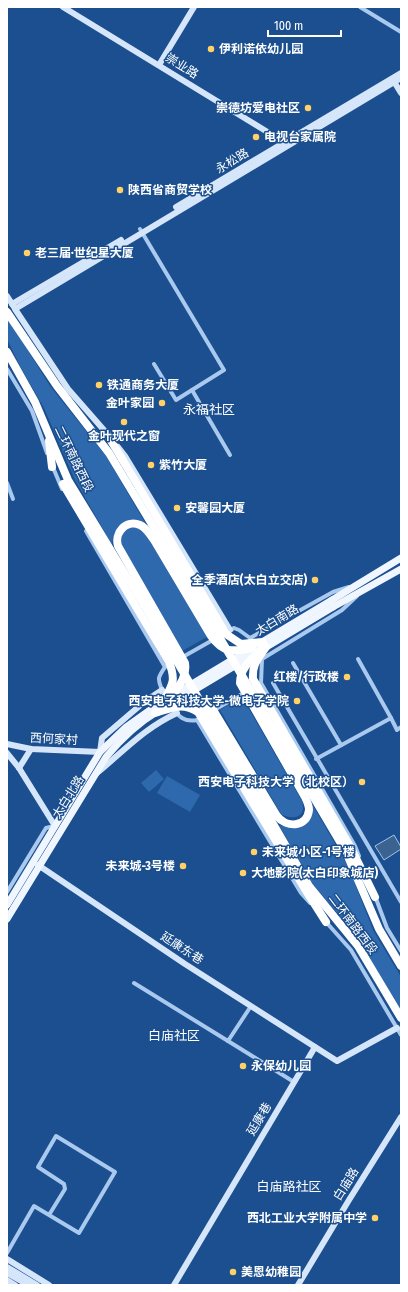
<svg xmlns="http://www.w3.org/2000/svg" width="408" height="1292" viewBox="0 0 408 1292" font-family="'Fira Sans Condensed','Noto Sans SC',sans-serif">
<rect width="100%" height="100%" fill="#1b4f8f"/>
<g fill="#2e69ad">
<path d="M7,317l43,69 56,70 41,70 -9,-5c-17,7 -23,4 -26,24l-37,-65 -31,-72 -23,-40 -14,-29z"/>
<path d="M137,527l8,6 62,104 -25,14 -62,-106 2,-12 2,-4z"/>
<path d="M242,697l60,104c5,16 -9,20 -21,13l-61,-104z"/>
<path d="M156,770l8,9 -15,13 -8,-9z"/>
<path d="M167,776l33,19 -10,17 -33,-19z"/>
<path d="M312,804l36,62 25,64 28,47v34l-43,-73 -46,-55 -33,-58c21,7 30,1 33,-21z"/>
</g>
<path fill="#3c6290" stroke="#9cc4f0" d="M394,835l7,12v2l-17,11 -9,-14z"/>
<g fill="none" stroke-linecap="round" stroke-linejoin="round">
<g stroke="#a9c9ee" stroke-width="4">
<path d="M360,7l41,25"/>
<path d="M140,229l84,141 -48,30 -22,-36"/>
<path d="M7,369l25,42 15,42"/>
<path d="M192,390l38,65"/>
<path d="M52,465l10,24"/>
<path d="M7,483l6,16"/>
<path d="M86,531l79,136"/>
<path d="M234,628l5,2 11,8 12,21 -1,24 -64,37c-5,1 -10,1 -15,-2 -8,-5 -24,-31 -23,-40 1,-4 4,-8 6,-11z"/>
<path d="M250,638l83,-46 16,-5"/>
<path d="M262,659l80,-49 15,-14"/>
<path d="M358,659l33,59"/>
<path d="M293,663l48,82"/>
<path d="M261,683l94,163 4,10"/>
<path d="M273,683l128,219"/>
<path d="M197,720l104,173 9,10"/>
<path d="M316,759l75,-41 6,12 4,-3"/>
<path d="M7,892l39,-64 8,-2"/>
<path d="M375,896l12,32 14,23"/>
<path d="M326,922l25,28 50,85"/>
<path d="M134,983l94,58 23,-35"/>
<path d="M228,1041l66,41"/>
<path d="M7,1253l27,-47 45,27 36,-61 -59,-36 -18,31 26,17 1,5 -16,26"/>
</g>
<g stroke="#d6e6fa" stroke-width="6">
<path d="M63,7l224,137"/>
<path d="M159,65l35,-58"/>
<path d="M393,80l8,13"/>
<path d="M176,207l225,-134"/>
<path d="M7,296l7,11"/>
<path d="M12,304l109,-64"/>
<path d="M110,437l-42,-48 -53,-80 386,-231"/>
<path d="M118,447l7,9 105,174"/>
<path d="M7,744l24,5 69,3 2,-14 42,-36 18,-12"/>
<path d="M7,753l12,15 36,58"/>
<path d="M19,768l12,-19"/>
<path d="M97,773c28,-23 46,-44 80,-60"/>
<path d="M38,865l147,99 152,97 60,-33"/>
<path d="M7,1259l42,26"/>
<path d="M7,1267l30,18"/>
<path d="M7,1273l21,12"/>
<path d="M7,1280l8,5"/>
<path d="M174,1285l141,-238"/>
<path d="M298,1285l51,-85 52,-83"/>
</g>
<g stroke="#f0f6ff" stroke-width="7">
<path d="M332,600l69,-42"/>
<path d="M333,607l68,-38"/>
<path d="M7,905l93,-153 26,-25 38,-27"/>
<path d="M7,919l99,-162c15,-18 32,-34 52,-46"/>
</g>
<g stroke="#fff" stroke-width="8">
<path d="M7,312l50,74 52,67 85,141"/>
<path d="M7,352l28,50 33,78 76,125"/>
<path d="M107,434l15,25"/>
<path d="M49,441l3,26"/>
<path d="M261,708l85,144 33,77 22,37"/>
<path d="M217,730l44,73 48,83 49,60 43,72"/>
<path d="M351,848l24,49"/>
<path d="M305,889l21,33"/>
</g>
<g stroke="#f0f6ff" stroke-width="7">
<path d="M172,696l160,-96"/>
<path d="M176,701l157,-94"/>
</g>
<g stroke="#fff" stroke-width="8">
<path d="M122,459l104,175 15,10 22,-2"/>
<path d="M63,484l106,178c7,18 4,22 -5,38"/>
<path d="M194,594l67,114"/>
<path d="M144,605l73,125"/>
<path d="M266,647c-8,12 -14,17 -13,32l98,169"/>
<path d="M171,696c9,-11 16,-19 14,-33l-67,-117c-4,-13 8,-27 22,-21 7,3 10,10 14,15l57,96c12,17 21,16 41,12"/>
<path d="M174,702c17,-2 24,-7 38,6l65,108c9,12 30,12 32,-6 0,-4 -2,-9 -4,-13l-65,-114c0,-15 11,-23 21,-33"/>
<path d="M155,713c16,-5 27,-11 43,-1l107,177"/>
</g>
</g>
<g fill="#ffd166" stroke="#1b4f8f" stroke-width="1.5">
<circle cx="211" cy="49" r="4"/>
<circle cx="308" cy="108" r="4"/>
<circle cx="256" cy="137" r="4"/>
<circle cx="120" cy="190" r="4"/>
<circle cx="27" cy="253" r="4"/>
<circle cx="99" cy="385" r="4"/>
<circle cx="162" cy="403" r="4"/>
<circle cx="124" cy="422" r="4"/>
<circle cx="151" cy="465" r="4"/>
<circle cx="177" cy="508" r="4"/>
<circle cx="315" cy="580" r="4"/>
<circle cx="347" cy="677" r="4"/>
<circle cx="297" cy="701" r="4"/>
<circle cx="362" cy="782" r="4"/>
<circle cx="254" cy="852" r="4"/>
<circle cx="183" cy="866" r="4"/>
<circle cx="243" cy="873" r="4"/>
<circle cx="243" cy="1066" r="4"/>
<circle cx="375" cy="1218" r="4"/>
<circle cx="233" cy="1272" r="4"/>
</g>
<g text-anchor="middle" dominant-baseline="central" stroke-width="3" stroke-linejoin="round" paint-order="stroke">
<g font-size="12" font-weight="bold" fill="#fff" stroke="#1b4f8f" text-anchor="start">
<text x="219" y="49">伊利诺依幼儿园</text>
<text x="300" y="108" text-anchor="end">崇德坊爱电社区</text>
<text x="264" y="137">电视台家属院</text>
<text x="128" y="190">陕西省商贸学校</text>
<text x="35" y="253">老三届·世纪星大厦</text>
<text x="107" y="385">铁通商务大厦</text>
<text x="154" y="403" text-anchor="end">金叶家园</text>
<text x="124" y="436" text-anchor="middle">金叶现代之窗</text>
<text x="159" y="465">紫竹大厦</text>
<text x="185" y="508">安馨园大厦</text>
<text x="307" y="580" text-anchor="end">全季酒店(太白立交店)</text>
<text x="339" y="677" text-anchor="end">红楼/行政楼</text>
<text x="289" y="701" text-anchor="end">西安电子科技大学-微电子学院</text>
<text x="354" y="782" text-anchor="end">西安电子科技大学（北校区）</text>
<text x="262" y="852">未来城小区-1号楼</text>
<text x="175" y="866" text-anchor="end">未来城-3号楼</text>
<text x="251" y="873">大地影院(太白印象城店)</text>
<text x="251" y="1066">永保幼儿园</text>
<text x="367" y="1218" text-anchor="end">西北工业大学附属中学</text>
<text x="241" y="1272">美恩幼稚园</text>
</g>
<g font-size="12" fill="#fff" stroke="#1b4f8f">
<text transform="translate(182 66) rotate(32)">崇业路</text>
<text transform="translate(232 161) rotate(-31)">永松路</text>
<text transform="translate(74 459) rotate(64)">二环南路西段</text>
<text transform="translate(277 620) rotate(-31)">太白南路</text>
<text transform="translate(54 739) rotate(3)">西何家村</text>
<text transform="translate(68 797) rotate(-58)">太白北路</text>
<text transform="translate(353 924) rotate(53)">二环南路西段</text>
<text transform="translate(182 948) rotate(33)">延康东巷</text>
<text transform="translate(259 1119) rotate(-59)">延康巷</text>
<text transform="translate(346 1184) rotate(-58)">白庙路</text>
</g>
<g font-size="13" fill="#fff" stroke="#1b4f8f">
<text x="209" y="409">永福社区</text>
<text x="174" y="1035">白庙社区</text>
<text x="289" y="1186">白庙路社区</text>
</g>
</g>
<rect width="408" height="1292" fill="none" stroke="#ffffff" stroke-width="16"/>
<path d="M268 30v6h73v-6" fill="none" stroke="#ffffff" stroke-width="2"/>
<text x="274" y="30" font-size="12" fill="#ffffff" stroke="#1b4f8f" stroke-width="3" paint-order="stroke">100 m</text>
</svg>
